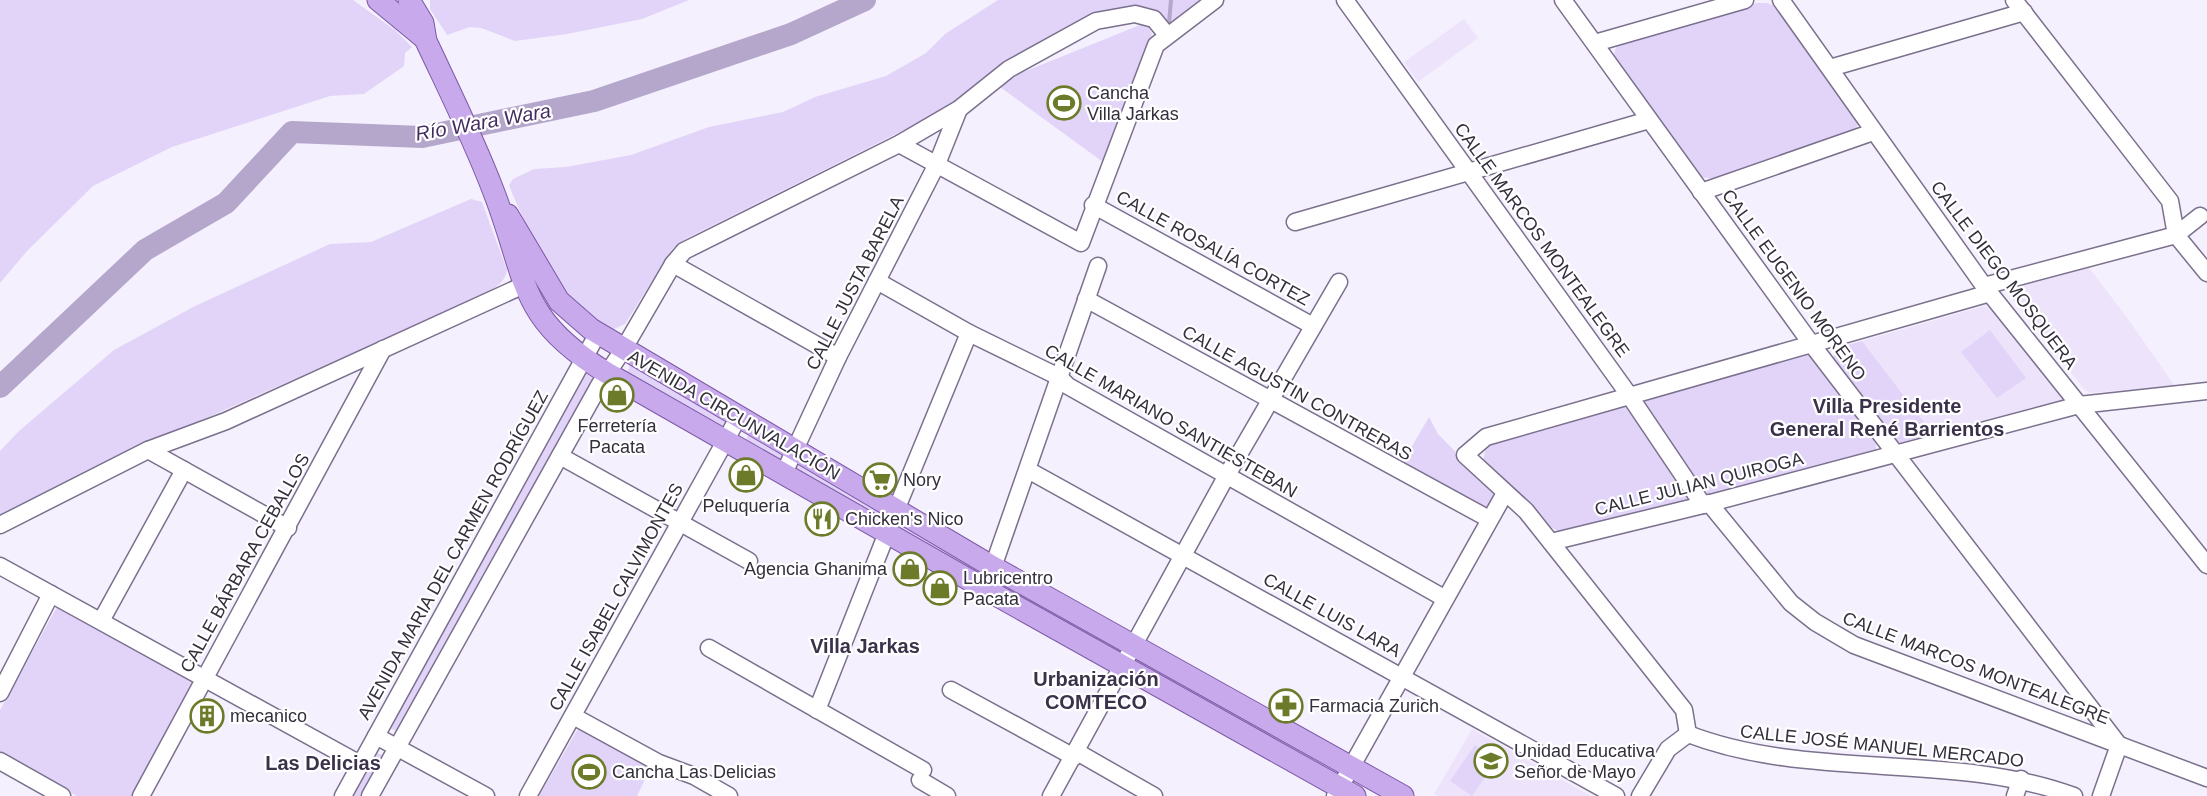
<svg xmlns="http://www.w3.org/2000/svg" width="2207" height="796" viewBox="0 0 2207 796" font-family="Arial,sans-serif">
<rect width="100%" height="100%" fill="#f5f0fd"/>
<g fill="#ede4fc">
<path d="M1464,19l14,19 -60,44 -14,-20z"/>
<path d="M2087,265l41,54 47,67 -85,7 -6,-4 -74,-92 3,-11z"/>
<path d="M1984,306l7,2 71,90 -1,4 -7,6 -120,27 -72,-94z"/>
<path d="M1472,729l119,67h-152l-5,-2z"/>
</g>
<g fill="#e2d4f9">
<path d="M0,0h353l42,30 17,17 -7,6 -1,13 -40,28 -34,2 -158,51 -79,39 -66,65 -27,32z"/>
<path d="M430,0h259l-47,19 -75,15 -52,7 -34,-13 -11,-1 -23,8 -17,-26z"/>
<path d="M998,0h205l-34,23c-32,-19 -36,-19 -72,-9l-183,111 -227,113 -14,10 -48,76 -16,7c-12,-9 -26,-18 -37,-28 -19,-18 -53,-92 -63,-118l4,-6 21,-10 32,-2 65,-12 78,-28 74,-15 32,-15 71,-21 40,-23 19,-19z"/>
<path d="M1757,3h10l14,6 78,111 -3,10 -140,49 -15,-2 -87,-118c0,-10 2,-14 11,-19z"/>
<path d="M1140,25l9,2 3,7 -49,128 -103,-75 21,-14z"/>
<path d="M471,199l11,3 25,68c-2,18 -29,26 -43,34l-319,141 -145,69v-63l19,-20 95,-81 81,-44 135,-62 41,-2z"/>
<path d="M1990,330l36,48 -29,20 -36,-46z"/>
<path d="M1862,341l72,94 -38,10 -64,-85 5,-12z"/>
<path d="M1808,353l7,4 61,87v8l-169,45 -62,-92 1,-4z"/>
<path d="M631,364l97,55 -6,10 -96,-55z"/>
<path d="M586,374l7,4 -196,354 -7,-4z"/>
<path d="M1616,405h11l62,92 -1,3 -128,32 -14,-7 -63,-64 2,-10 10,-11z"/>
<path d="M1429,417l9,17 56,57 -4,15 -8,2 -82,-41z"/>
<path d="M750,432l35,20 -5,10 -35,-20z"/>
<path d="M797,460l88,52 -5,8 -87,-51z"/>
<path d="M902,522l222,126 -5,7 -222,-125z"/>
<path d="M58,605l139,76 -64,115h-56l-77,-42v-44z"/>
<path d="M1140,657l201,112 -4,8 -202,-111z"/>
<path d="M579,727l72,40 -14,29h-98z"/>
<path d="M1475,745l22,15 -25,36 -22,-15z"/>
<path d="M376,752l8,4 -22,40h-10z"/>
</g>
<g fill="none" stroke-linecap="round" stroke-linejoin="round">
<path stroke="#b5a6cc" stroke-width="4" d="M1169,23l2,-23"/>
<path stroke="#b5a6cc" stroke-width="22" d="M0,387l145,-137 81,-47 66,-71 130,5 172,-36 197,-67 74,-34"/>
<g stroke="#7b708d" stroke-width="19">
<g id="minor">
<path d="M1345,0l284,395 74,110"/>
<path d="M1563,0l247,342 309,403"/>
<path d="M1781,0l203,286 223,279"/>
<path d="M2014,0l156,201 6,34 31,38"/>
<path d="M1595,43l150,-43"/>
<path d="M1830,68l194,-56"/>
<path d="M899,144l182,99 75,-198 59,-45"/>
<path d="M1701,192l172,-60"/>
<path d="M1093,205l220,121"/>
<path d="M1295,222l354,-102"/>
<path d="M673,264l165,93"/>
<path d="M877,281l92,52 90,44 9,9 376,212"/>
<path d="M1984,286l192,-51 24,-19"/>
<path d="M1086,299l403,220"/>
<path d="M148,450l140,78"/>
<path d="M560,456l189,105"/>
<path d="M1028,470l588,326"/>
<path d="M784,473l54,-116 99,-193 22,-55"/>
<path d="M1709,503l82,100 24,19 39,23 353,133"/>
<path d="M0,525l148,-75 78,-29 298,-136"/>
<path d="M1551,542l152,-37 376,-100 128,-14"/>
<path d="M0,566l360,198"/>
<path d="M993,567l105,-301"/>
<path d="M101,621l83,-151"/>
<path d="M709,648l214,122"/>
<path d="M951,690l123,67"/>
<path d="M0,693l51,-99"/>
<path d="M817,710l79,-200 73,-177"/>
<path d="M573,716l86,47 35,13 35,20"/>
<path d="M1688,734l-4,-24 -158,-199 -61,-56 21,-18 504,-144"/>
<path d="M1688,734c122,47 264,17 386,62"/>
<path d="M376,736l110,60"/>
<path d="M1077,752l77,44"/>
<path d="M0,761l62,35"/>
<path d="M920,780l27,16"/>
<path d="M141,796l242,-447"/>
<path d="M343,796l255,-463"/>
<path d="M370,796l230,-412 23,-34 50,-86 11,-13 215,-107 60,-35 50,-40 87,-48 39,-7 19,5 13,16"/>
<path d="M528,796l210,-378"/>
<path d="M1051,796l176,-321 112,-193"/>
<path d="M1335,796l170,-303"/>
<path d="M1640,796l28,-47 20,-15"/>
<path d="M2015,796l6,-17"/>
<path d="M2101,796l18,-51"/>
</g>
</g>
<g stroke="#7c59a6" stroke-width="23">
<g id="major">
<path d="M378,0l46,38"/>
<path d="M409,0l14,23 3,18c23,49 48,99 67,149 35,89 23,128 114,183l380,217 368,206"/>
<path d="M508,215l51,86 32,28 402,238 410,229"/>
</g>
</g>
<use href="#minor" stroke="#fff" stroke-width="16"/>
<use href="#major" stroke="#c7a9ec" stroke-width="21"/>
</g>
<defs>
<g id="stadium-ring" transform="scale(1.725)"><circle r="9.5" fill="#fff" stroke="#6c7b29" stroke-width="1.5"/><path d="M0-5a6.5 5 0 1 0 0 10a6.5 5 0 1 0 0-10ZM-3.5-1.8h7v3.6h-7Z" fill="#6c7b29"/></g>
<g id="shop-ring" transform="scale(1.725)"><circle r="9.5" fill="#fff" stroke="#6c7b29" stroke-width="1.5"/><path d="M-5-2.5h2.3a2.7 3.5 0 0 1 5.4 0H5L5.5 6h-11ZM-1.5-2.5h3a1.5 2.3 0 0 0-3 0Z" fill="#6c7b29"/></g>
<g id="supermarket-ring" transform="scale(1.725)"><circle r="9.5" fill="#fff" stroke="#6c7b29" stroke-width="1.5"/><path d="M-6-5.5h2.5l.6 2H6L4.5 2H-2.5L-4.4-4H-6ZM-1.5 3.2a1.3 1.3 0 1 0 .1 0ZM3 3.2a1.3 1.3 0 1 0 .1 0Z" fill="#6c7b29"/></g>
<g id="restaurant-ring" transform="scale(1.725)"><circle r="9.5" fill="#fff" stroke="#6c7b29" stroke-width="1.5"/><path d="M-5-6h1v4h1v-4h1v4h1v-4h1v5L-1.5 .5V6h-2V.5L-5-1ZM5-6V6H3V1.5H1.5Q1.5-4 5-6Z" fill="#6c7b29"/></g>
<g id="pharmacy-ring" transform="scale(1.725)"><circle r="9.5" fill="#fff" stroke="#6c7b29" stroke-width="1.5"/><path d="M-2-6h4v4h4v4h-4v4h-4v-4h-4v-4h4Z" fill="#6c7b29"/></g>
<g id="building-ring" transform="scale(1.725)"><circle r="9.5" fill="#fff" stroke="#6c7b29" stroke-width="1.5"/><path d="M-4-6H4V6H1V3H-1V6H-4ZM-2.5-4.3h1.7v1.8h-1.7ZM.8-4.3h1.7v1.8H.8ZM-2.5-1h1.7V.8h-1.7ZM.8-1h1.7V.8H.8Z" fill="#6c7b29"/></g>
<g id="school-ring" transform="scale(1.725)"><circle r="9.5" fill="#fff" stroke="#6c7b29" stroke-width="1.5"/><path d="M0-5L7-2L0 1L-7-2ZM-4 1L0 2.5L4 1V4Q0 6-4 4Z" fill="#6c7b29"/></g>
</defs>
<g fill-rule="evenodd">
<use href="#stadium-ring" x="1064" y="103"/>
<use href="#shop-ring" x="617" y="395"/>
<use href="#shop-ring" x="746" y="475"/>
<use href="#supermarket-ring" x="880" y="480"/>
<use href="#restaurant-ring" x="822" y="519"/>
<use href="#shop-ring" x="910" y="569"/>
<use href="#shop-ring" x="940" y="588"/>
<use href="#pharmacy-ring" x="1286" y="706"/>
<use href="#building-ring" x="207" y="716"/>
<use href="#school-ring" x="1491" y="761"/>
<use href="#stadium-ring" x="589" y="772"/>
</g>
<g text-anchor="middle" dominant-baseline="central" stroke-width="4.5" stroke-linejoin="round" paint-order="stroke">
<g font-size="18" fill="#342f3c" stroke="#fff" text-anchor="start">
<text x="1087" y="93">Cancha<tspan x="1087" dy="21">Villa Jarkas</tspan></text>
<text x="617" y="426" text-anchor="middle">Ferretería<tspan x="617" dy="21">Pacata</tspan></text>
<text x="903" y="480">Nory</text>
<text x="746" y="506" text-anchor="middle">Peluquería</text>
<text x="845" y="519">Chicken's Nico</text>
<text x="887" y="569" text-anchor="end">Agencia Ghanima</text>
<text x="963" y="578">Lubricentro<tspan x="963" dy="21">Pacata</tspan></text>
<text x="1309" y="706">Farmacia Zurich</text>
<text x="230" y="716">mecanico</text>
<text x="1514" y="751">Unidad Educativa<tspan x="1514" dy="21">Señor de Mayo</tspan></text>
<text x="612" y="772">Cancha Las Delicias</text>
</g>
<g font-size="18" fill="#342f3c" stroke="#fff">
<text transform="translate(1542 240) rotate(54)">CALLE MARCOS MONTEALEGRE</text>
<text transform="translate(1213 248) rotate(29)">CALLE ROSALÍA CORTEZ</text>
<text transform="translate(2004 275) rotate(53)">CALLE DIEGO MOSQUERA</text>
<text transform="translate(855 283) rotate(-63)">CALLE JUSTA BARELA</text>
<text transform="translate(1794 285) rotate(54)">CALLE EUGENIO MORENO</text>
<text transform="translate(1297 393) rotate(29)">CALLE AGUSTIN CONTRERAS</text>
<text transform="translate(734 415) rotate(30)">AVENIDA CIRCUNVALACIÓN</text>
<text transform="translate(1171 421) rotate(30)">CALLE MARIANO SANTIESTEBAN</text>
<text transform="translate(1699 484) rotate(-14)">CALLE JULIAN QUIROGA</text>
<text transform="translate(453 555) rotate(-61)">AVENIDA MARIA DEL CARMEN RODRÍGUEZ</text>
<text transform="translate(245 563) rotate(-61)">CALLE BÁRBARA CEBALLOS</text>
<text transform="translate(616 597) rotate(-61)">CALLE ISABEL CALVIMONTES</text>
<text transform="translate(1332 615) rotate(29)">CALLE LUIS LARA</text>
<text transform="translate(1976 668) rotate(21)">CALLE MARCOS MONTEALEGRE</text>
<text transform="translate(1882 746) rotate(6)">CALLE JOSÉ MANUEL MERCADO</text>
</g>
<g font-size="20" font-style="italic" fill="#432d5f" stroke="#fff">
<text transform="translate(483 122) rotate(-10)">Río Wara Wara</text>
</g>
<g font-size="20" font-weight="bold" fill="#3b314a" stroke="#fff">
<text x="1887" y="406">Villa Presidente<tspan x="1887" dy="23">General René Barrientos</tspan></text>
<text x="865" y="646">Villa Jarkas</text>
<text x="1096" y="679">Urbanización<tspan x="1096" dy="23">COMTECO</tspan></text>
<text x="323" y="763">Las Delicias</text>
</g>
</g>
</svg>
